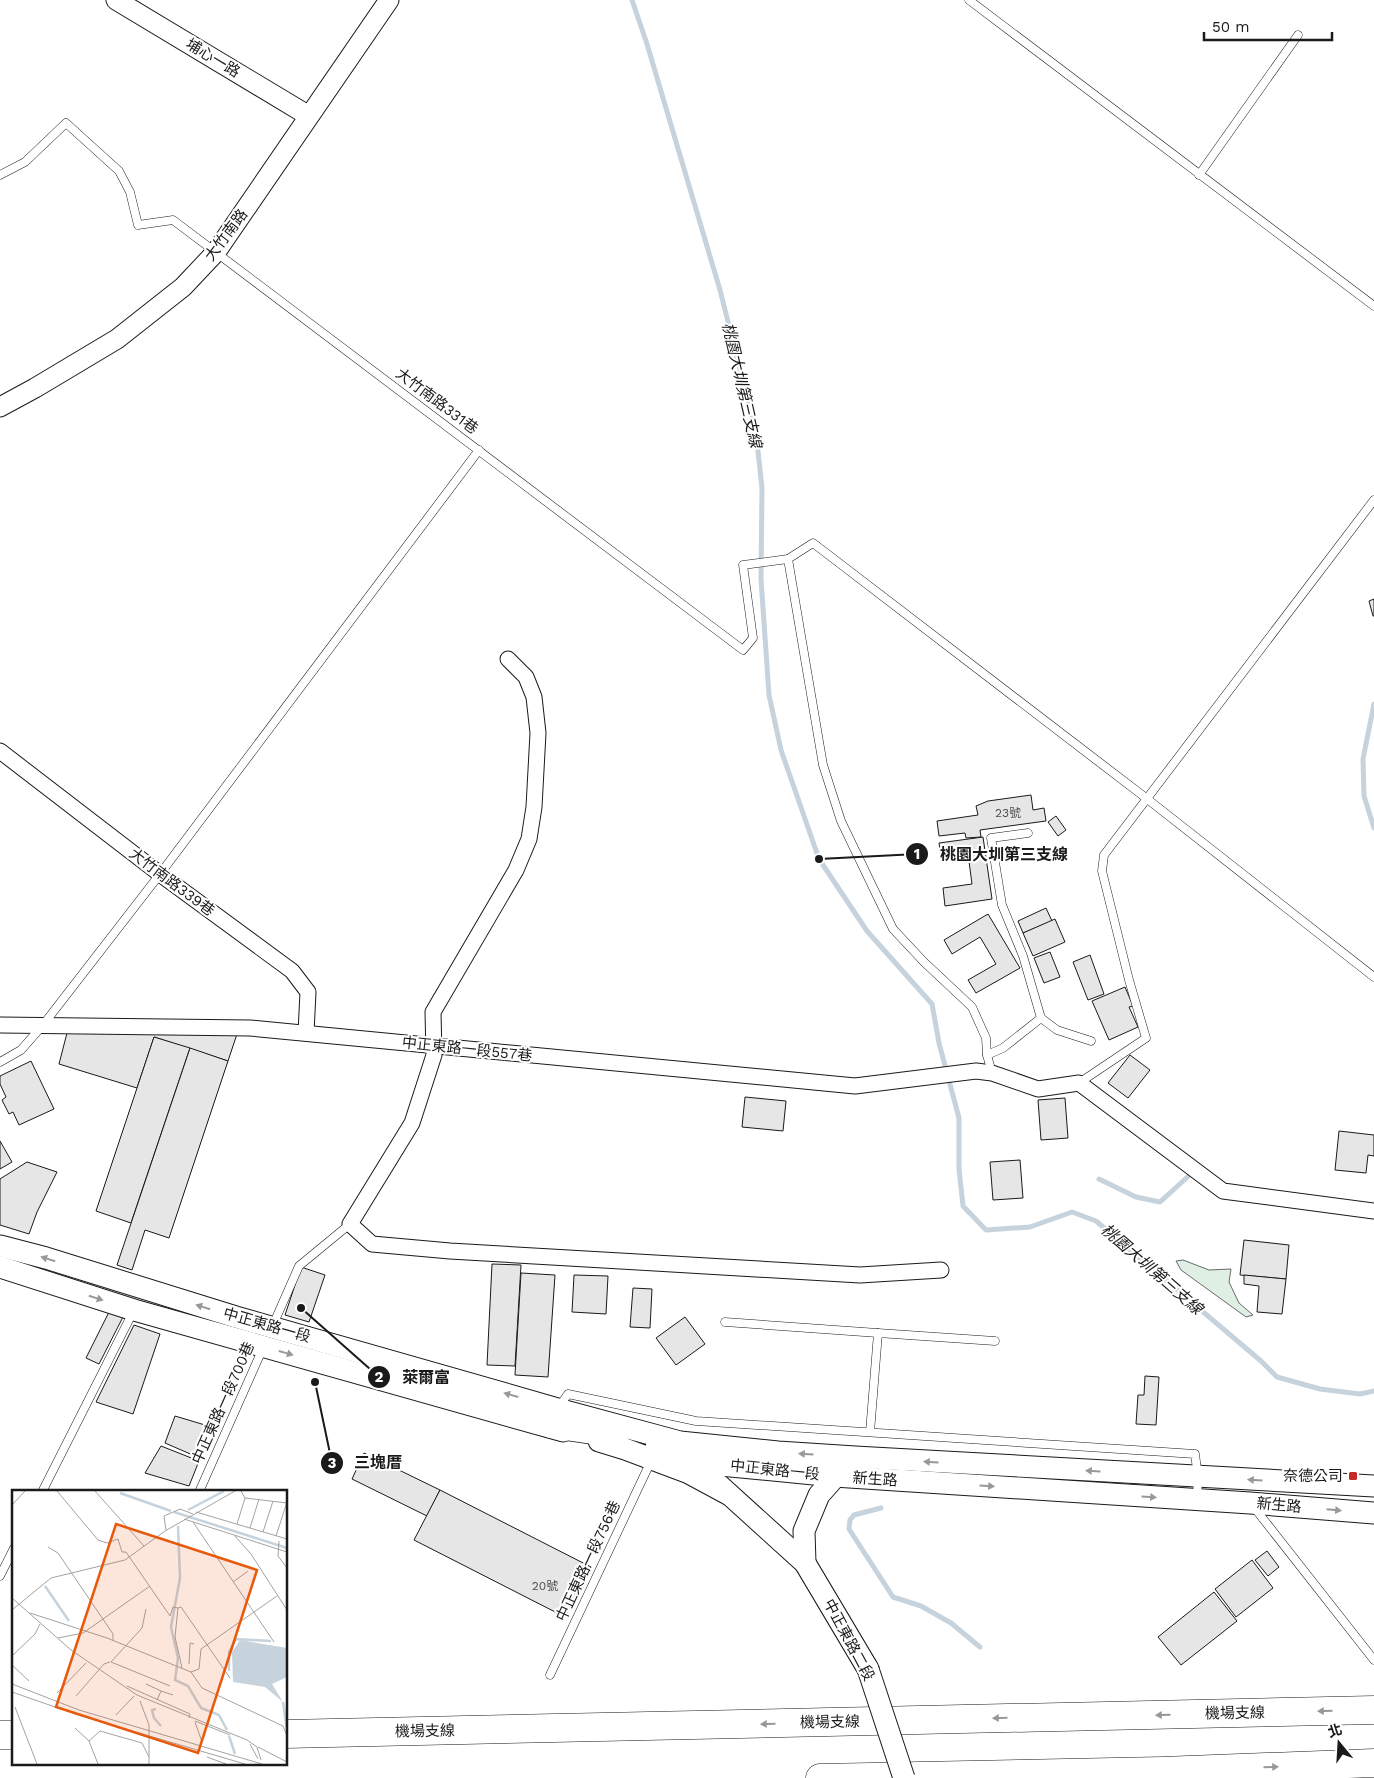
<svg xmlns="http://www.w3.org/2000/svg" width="1374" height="1778" viewBox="0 0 1374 1778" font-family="'Work Sans','Noto Sans TC',sans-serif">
<rect width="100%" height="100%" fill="#fff"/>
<path fill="#e0efe3" stroke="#6a6a6a" d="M1183,1260l26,10 22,-1 -2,13 10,21 14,12 -7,2 -65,-47 -5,-9z"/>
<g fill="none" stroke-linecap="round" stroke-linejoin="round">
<g stroke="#c6d2dc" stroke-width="5">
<path d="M632,0l15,44 73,246 36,143 6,55 -1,91 8,116 12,55 38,109 48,72 65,73 7,39 20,75v51l4,37 23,24 44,-3 42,-15 24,9 165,140 16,16 43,12 40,5 14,-3"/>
<path d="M1374,704l-11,55 1,37 10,32"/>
<path d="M1099,1179l37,18 24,5 33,-30"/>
<path d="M881,1508l-27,7 -4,5 -1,9 44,68 28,9 30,17 29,24"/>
</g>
</g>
<g fill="#e6e6e6" stroke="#1a1a1a">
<path d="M1374,599v17h-1l-4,-15z"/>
<path d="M1031,795l2,15 11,-2 2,13 -66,9 1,7 -15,1 -1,-5 -26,3 -2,-15 41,-6 -2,-9 12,-5z"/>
<path d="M1056,816l10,14 -8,6 -10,-14z"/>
<path d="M983,837l9,62 -47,7 -2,-18 29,-4 -4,-30 -27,3 -2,-14z"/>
<path d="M1046,908l6,13 -29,12 -5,-12z"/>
<path d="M988,914l32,54 -44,25 -8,-13 28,-16 -16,-27 -28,17 -8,-14z"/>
<path d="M1055,919l10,23 -32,14 -10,-23z"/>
<path d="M1050,952l10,25 -16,6 -10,-25z"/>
<path d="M1090,955l14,39 -16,6 -15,-38z"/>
<path d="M1125,987l8,19 -4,1 9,20 -29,13 -17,-39z"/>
<path d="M67,1033l170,1 -9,27 -74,-24 -17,51 -78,-24z"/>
<path d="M154,1037l36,11 -59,175 -35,-12z"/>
<path d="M190,1048l38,13 -59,177 -24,-8 -13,40 -15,-5z"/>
<path d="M1130,1055l20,15 -22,28 -20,-15z"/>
<path d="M31,1061l23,48 -35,16 -6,-13 -4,2 -7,-14 4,-3 -6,-13v-8z"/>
<path d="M745,1097l41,4 -3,30 -41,-4z"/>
<path d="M1065,1098l3,40 -27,2 -3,-40z"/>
<path d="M1339,1131l35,4v21l-6,-1 -2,18 -31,-3z"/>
<path d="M0,1141l12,21 -12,7z"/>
<path d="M1020,1160l3,38 -30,2 -3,-38z"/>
<path d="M27,1162l30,10 -20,40 -8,22 -29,-9v-46z"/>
<path d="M1244,1240l45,5 -3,34 -46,-4z"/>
<path d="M492,1264l29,1 -6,101 -28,-1z"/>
<path d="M301,1267l24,8 -16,47 -24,-7z"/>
<path d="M521,1273l34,2 -7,102 -33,-2z"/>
<path d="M574,1275l34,1 -2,38 -34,-2z"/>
<path d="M1244,1275l42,4 -4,35 -25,-2 2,-26 -15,-2z"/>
<path d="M633,1288l19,1 -2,39 -20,-1z"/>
<path d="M110,1310l13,7 -24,47 -13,-6z"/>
<path d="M685,1317l20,27 -29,21 -20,-27z"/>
<path d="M134,1325l26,9 -27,80 -37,-12z"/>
<path d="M1145,1376l14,1 -3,48 -20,-1 2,-29h6z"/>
<path d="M175,1416l30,9 -10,31 -30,-13z"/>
<path d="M161,1446l38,15 -10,25 -44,-13z"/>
<path d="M364,1453l76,37 -13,26 -75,-37z"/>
<path d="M440,1490l151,77 -26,50 -151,-77z"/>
<path d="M1267,1551l12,16 -11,9 -13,-16z"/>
<path d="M1252,1560l21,28 -37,29 -21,-28z"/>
<path d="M1214,1592l23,29 -56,44 -23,-28z"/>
</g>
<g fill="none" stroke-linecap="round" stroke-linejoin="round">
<g stroke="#1a1a1a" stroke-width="9">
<g id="service">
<path d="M969,0l405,306"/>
<path d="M0,175l25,-13 41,-39 53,48 11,21 8,33 35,-5 570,430 10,-12 -10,-73 45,-6"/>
<path d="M1199,175l99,-140"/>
<path d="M1028,833l-37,5 11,67 21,51 18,62"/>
<path d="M987,1055l16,-7 38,-30 16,12 34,11"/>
<path d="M0,1062l21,-12 22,-25 117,-151 319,-424"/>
<path d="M992,1073l-5,-18 -1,-17 -14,-31 -48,-45 -31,-33 -52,-108 -18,-56 -35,-206 25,-16 333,255 228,179"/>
<path d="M1079,1083l67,-45 -17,-58 -27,-109 2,-16 270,-355"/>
<path d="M725,1322l153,11"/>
<path d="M273,1325l26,-59 51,-42"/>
<path d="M558,1408l10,-14 128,27 499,33 3,23 -1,21"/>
<path d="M870,1432l8,-99 117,8"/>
<path d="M42,1492l92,-182"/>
<path d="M199,1492l64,-144"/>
<path d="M1253,1506l121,154"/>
<path d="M0,1576l14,-28"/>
<path d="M550,1675l101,-214"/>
</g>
</g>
<g stroke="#1a1a1a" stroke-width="17">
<g id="minor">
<path d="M508,659l18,18 8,20 4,36 -4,74 -5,32 -13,31 -83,142 1,43 -22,68 -62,101 22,20 78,7 410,24 81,-5"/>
<path d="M0,751l160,123 132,97 16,21 -2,41"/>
<path d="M0,1025l250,3 605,58 121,-15 16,2 46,16 41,-6 144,108 151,20"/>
</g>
</g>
<g stroke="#1a1a1a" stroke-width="21">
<g id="tertiary">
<path d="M116,0l193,116"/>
<path d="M0,407l35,-19 82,-49 66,-52 33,-35 173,-252"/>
</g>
</g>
<g stroke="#1a1a1a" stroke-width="23">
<g id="secondary">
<path d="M0,1246l46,12 190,59 322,92 122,33 98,10 77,5 519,29"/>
<path d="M0,1267l134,43 429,121"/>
<path d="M550,1427l67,10"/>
<path d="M599,1441l26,8 64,24 39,21"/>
<path d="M656,1448l43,15 135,13 416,27 124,10"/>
<path d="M719,1485l86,78 63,106"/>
<path d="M805,1563l-1,-32 15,-36 23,-26"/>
</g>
</g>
<g stroke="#1a1a1a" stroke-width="29">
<g id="motorway">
<path d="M286,1734l1088,-24"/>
<path d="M0,1735h14"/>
<path d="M820,1778l342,-7 212,-8"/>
</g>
</g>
<use href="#service" stroke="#fff" stroke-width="8"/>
<use href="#minor" stroke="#fff" stroke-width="15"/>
<use href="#tertiary" stroke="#fff" stroke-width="19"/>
<use href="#secondary" stroke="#fff" stroke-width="21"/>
<use href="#motorway" stroke="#fff" stroke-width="28"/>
<g stroke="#1a1a1a" stroke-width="23" stroke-linecap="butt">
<path id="secondary-bridge" d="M868,1669l36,109"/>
</g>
<use href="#secondary-bridge" stroke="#fff" stroke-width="21"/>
</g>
<defs><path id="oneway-solid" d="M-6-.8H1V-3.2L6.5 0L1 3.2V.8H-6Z" transform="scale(1.25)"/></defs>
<g fill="#989898">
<use href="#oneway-solid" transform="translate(48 1259) rotate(-163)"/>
<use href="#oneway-solid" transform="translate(96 1298) rotate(18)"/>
<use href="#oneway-solid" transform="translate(203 1307) rotate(-163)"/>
<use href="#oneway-solid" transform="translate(286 1353) rotate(16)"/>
<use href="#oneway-solid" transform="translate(511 1395) rotate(-164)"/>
<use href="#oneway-solid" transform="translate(806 1454) rotate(-176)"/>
<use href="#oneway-solid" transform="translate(931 1462) rotate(-177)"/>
<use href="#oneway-solid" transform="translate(1093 1471) rotate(-177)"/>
<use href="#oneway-solid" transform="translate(1255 1480) rotate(-177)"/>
<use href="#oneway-solid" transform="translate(987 1486) rotate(4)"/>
<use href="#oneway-solid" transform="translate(1149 1497) rotate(4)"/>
<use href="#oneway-solid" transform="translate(1334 1510) rotate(5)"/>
<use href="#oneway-solid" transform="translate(1325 1711) rotate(179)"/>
<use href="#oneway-solid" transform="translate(1163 1715) rotate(179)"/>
<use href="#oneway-solid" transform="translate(1000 1718) rotate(179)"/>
<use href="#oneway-solid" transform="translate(768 1724) rotate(179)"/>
<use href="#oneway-solid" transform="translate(1271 1767) rotate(-2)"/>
</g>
<rect fill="#c62828" stroke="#fff" stroke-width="2" x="1348" y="1471" width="10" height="10" rx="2.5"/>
<g text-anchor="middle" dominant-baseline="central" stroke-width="4" stroke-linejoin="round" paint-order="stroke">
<g font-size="12" fill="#4d4d4d">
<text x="1008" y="813">23號</text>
<text x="545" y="1586">20號</text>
</g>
<g font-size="15" fill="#1a1a1a" stroke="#fff">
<text transform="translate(213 58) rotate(31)">埔心一路</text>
<text transform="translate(226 235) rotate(-53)">大竹南路</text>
<text transform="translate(437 401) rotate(37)">大竹南路331巷</text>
<text transform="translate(172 882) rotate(37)">大竹南路339巷</text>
<text transform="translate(467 1049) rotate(6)">中正東路一段557巷</text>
<text transform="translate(267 1325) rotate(16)">中正東路一段</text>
<text transform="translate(223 1403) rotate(-66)">中正東路一段700巷</text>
<text transform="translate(775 1470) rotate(6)">中正東路一段</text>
<text transform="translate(875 1479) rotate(4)">新生路</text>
<text transform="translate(1279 1505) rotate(5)">新生路</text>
<text transform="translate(588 1561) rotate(-65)">中正東路一段756巷</text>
<text transform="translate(849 1640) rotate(62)">中正東路二段</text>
<text transform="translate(1235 1713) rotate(-1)">機場支線</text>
<text transform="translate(830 1722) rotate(-1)">機場支線</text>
<text transform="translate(425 1731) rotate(-1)">機場支線</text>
</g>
<g font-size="15" fill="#1a1a1a" stroke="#fff" text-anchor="end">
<text x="1343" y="1476">奈德公司</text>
</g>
<g font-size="16" font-style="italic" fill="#1a1a1a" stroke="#fff">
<text transform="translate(742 385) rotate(77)">桃園大圳第三支線</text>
<text transform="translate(1152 1269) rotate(41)">桃園大圳第三支線</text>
</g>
</g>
<g transform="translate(12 1490)">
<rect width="275" height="275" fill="#fff"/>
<path d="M228,150l47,8v29l-15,7 11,18 -18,-15 -32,-5 -1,-30z" fill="#c6d2dc"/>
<path fill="none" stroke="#c6d2dc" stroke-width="2.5" d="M108,3l51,18M176,20l36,-19M162,22l113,36M166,36l2,52 -9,49 7,31 -3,22 13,6 13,22 18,7 8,15M33,96l24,35M217,181v-19l7,-13 35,2M271,212l4,28M144,219l-4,1 2,8 7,8M217,246l6,18"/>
<path fill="none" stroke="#a3a3a3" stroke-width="1" d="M45,1l41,49 9,3 11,-4 4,13h4l44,64 3,-9 5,1M83,1l49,55M233,8l42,5M0,15l13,-14M184,22l91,27M172,29l103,33M181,32l81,120M225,34l8,-26 -4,-7M238,38l9,-29M154,40l-2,-14 16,-7 13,5M251,42l10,-31M223,46l16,18 36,56M264,46l11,-34M267,51l-1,15 9,12M36,57l10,6 55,81v7M221,92l15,-11M0,108l59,52 66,45 110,45 10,7 4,13M134,119l-4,19 -31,34 59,24M0,120l39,-32 74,-18 40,-29 70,-40M18,123l77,25 84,34 11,16 81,38 4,10M46,148l25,-5 67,-47M0,166l23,-22 5,-10M177,174l1,-21 4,1M0,175l17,16M170,178l-7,-31 3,-29 3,-1 49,71M179,182l8,-3 2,-20 76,-53M0,194l67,26 183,54M134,194l15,7M115,196l63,28 -1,4M0,202l66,23 167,49M45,203l29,-30M64,206l28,-32 6,-2M145,210l4,-9 12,4M128,211l9,24v39M3,217l22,57M104,225l18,-19M183,231l35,14M183,232l7,20M63,238l14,13M238,254l8,15M246,257l29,15M195,267l19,7M86,274l-9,-23 11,-10 42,12 7,14"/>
<path fill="#e8590c" fill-opacity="0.15" stroke="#e8590c" stroke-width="2.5" d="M104,34l141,46 -59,183 -142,-46z"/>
<rect width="275" height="275" fill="none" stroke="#1a1a1a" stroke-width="2.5"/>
</g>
<path fill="none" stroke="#1a1a1a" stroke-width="2" d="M819 859L917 854M301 1308L379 1377M315 1382L332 1463"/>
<g fill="#1a1a1a" stroke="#fff" stroke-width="2">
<circle cx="819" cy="859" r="5"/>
<circle cx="301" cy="1308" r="5"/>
<circle cx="315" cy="1382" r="5"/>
<circle cx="917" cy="854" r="12"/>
<circle cx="379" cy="1377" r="12"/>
<circle cx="332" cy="1463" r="12"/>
</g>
<g font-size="15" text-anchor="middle" font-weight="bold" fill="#fff">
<text x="917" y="859">1</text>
<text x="379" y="1382">2</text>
<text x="332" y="1468">3</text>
</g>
<g font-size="16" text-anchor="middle" font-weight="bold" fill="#1a1a1a" stroke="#fff" stroke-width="4" stroke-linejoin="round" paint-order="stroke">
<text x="1004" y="860">桃園大圳第三支線</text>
<text x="426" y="1383">萊爾富</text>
<text x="378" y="1468">三塊厝</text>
</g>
<g transform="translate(1339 1743) rotate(342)" stroke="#ffffff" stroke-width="4" paint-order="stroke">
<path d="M0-4L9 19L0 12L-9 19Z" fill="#1a1a1a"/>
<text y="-8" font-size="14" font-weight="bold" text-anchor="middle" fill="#1a1a1a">北</text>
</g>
<path d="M1204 32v8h128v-8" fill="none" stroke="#1a1a1a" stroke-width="2.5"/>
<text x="1212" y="32" font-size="15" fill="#1a1a1a" stroke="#ffffff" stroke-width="4" paint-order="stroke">50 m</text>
</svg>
